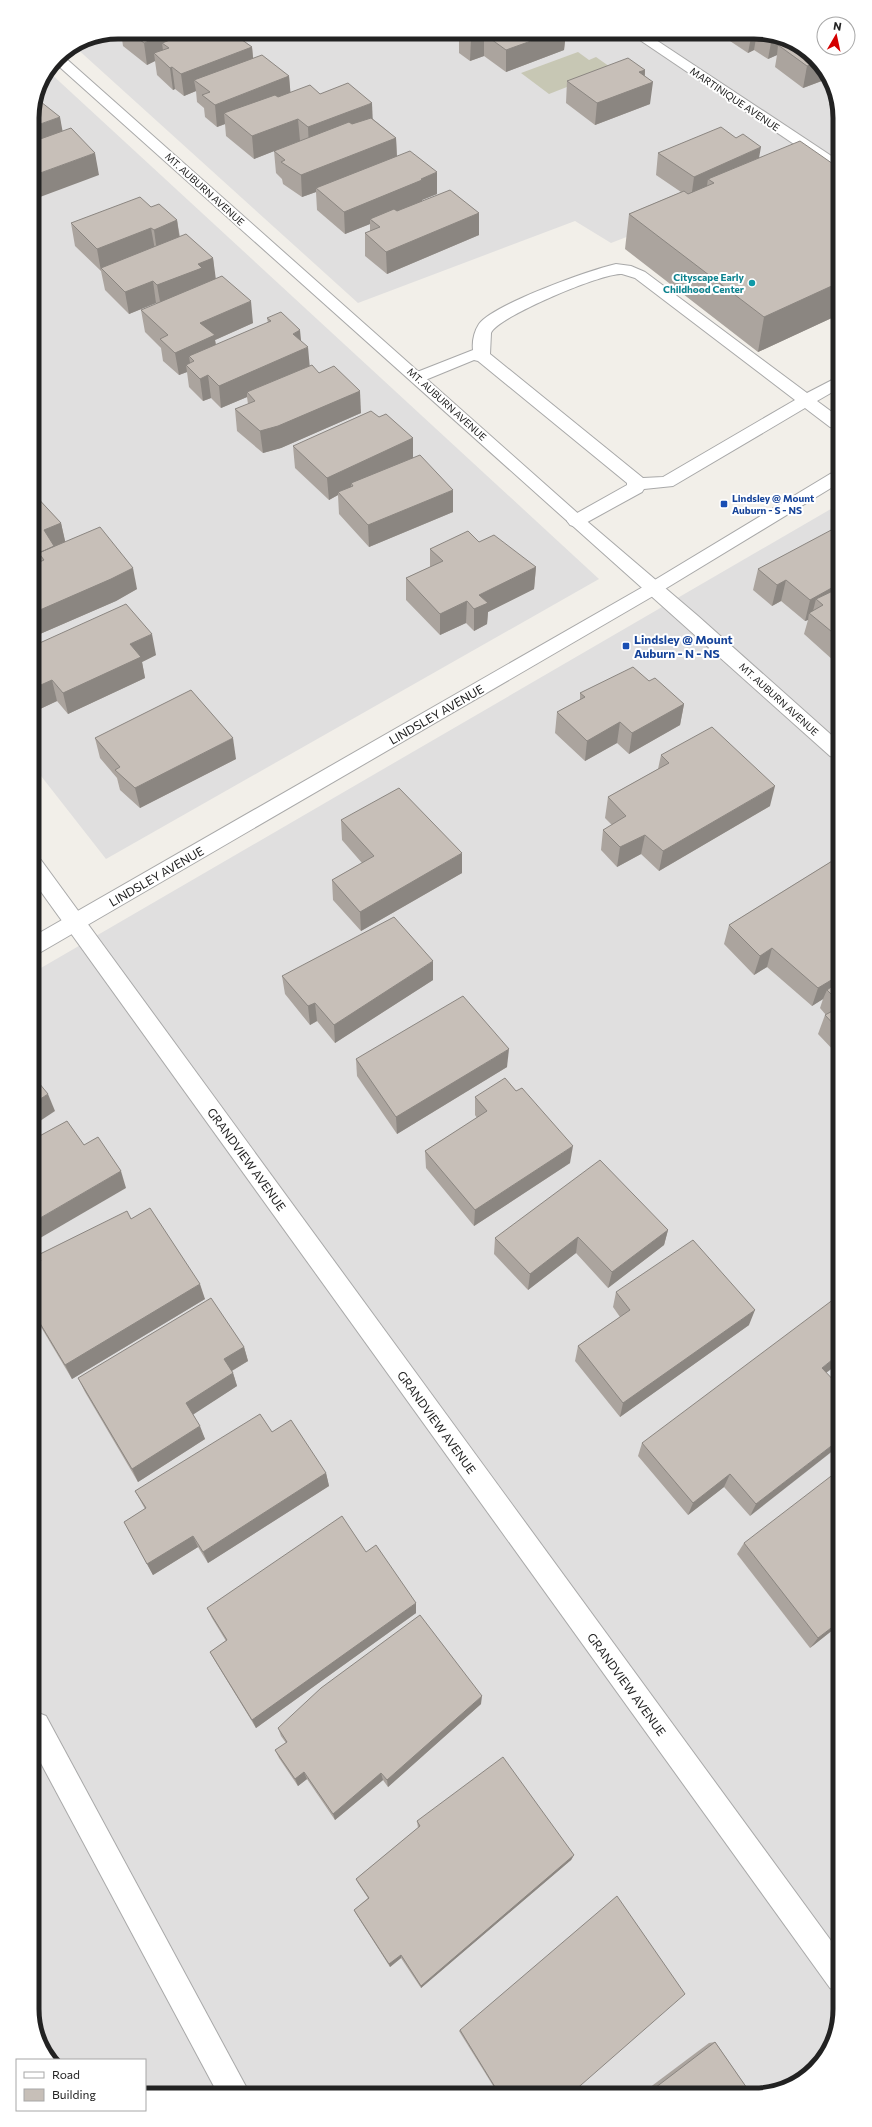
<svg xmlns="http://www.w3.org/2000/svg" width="872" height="2127" viewBox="0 0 872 2127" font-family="Commissioner,sans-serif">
<rect width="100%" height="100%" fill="#f2efe9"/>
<g fill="#e0dfdf">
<path d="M118,32h641l47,18 29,41 1,65 -225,87 -36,-22 -217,82 -284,-257 12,-8z"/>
<path d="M48,71l551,508 -493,280 -72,-92 -2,-654 7,-28z"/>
<path d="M836,506l4,1503 -18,52 -41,29 -636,5v-35h-91l-17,-24 -3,-1064z"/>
</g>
<path fill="#c7c7b4" d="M578,52l11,8 7,-3 17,12 -64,25 -28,-21z"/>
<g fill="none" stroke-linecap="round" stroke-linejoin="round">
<g stroke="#a9a9a9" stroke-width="2">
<g id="service">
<path d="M616,264l15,2 14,6 162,121 29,-15v12l-19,11 19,14v13l-6,-1 -25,-19 -132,78 -29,3 -2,3 -60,33 -6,2 -6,-2 -3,-4 3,-4 57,-32v-2l-149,-122 -4,-1 -56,23 -6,-1 -2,-4 2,-4 61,-24c-1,-9 1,-18 6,-26 15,-20 111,-54 137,-60zM622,274l13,4 160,122 -132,77 -20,1 -153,-124 1,-21c6,-16 113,-61 131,-59z"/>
<path d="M36,1712l10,4 204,378h-32l-182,-340z"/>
</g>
</g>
<g stroke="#a9a9a9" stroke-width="2">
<g id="minor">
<path d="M628,32h16l192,127v11l-5,-1z"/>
<path d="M62,55l520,462 116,99 139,124v18l-7,-2 -776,-694z"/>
<path d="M34,858l7,2 799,1093v40l-10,-5 -796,-1106z"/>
</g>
</g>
<g stroke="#a9a9a9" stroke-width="2">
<path id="tertiary" d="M836,472v13l-176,107 -619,360 -7,2v-18l614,-352 182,-110z"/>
</g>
<use href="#service" fill="#fff" fill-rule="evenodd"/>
<use href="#minor" fill="#fff" fill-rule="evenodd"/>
<use href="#tertiary" fill="#fff" fill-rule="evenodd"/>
</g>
<g fill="#aba49e">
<path d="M121,32h110l21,15 1,11 36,18 1,16 30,2 53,25 23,19 1,18 40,38 -15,6v1l57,12v22l-92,39 -22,-18v-23l5,-2v-7l-25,10 -28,-24 -1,-18 -14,5 -19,-13 -1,-5 -6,-6 -2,-22 -20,8 -28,-23 -1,-12 -8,3 -12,-10 -1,-9 -7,-6 -1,-11 -12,5 -9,-7 -2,1 -16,-15 -2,-14 -8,4 -24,-19z"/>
<path d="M459,32h115v5l-9,4 -1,9 -58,22 -22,-16 -14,5 -11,-8z"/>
<path d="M731,32h28l47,18 21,29 -24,9 -28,-21 2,-12 -9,4 -14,-9 -6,3 -18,-12z"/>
<path d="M645,70v6l5,28 -55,21 -29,-22 1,-22z"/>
<path d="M832,87l3,4 1,18 -7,-4z"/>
<path d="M658,153l101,5 77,8v150l-78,36 -133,-103 4,-35 52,-22 -25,-17z"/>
<path d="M151,207l26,13 3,17 33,21 2,21 38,44 -38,17 1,5 52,-22 -1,-5 34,23 8,25 52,47 -80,35 -18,5 -26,-22 -2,-22 13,-5 -1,-7 -26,11 -10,-10 -8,3 -14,-14 -2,-15 -8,3 -16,-14 -2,-13 -16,-16 -4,-22 16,-6 -1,-1 -27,11 -24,-24 -4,-19 -26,-25 -4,-23z"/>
<path d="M379,417l34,21v20l40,54 -84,35 -30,-33 -1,-19 -9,5 -34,-32 -2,-22z"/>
<path d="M33,493l28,30 4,19 72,47 -21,12 -83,36z"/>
<path d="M837,529v130l-3,2 -30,-27 4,-14 -3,1 -24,-20 -9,5 -19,-16 5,-21z"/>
<path d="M479,542l57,25 -2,22 -46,23 -1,12 -13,7 -8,-8 -26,12 -34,-35v-22l24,-11v-18z"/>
<path d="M33,646l123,9 -14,7 3,16 -77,36 -11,-13 -17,8 -6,-9z"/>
<path d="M649,681l35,23 -4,21 -51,29 -12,-11 -32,18 -30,-28 2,-21 23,-12v-7z"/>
<path d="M95,738l141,21 -96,49 -20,-18 -3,-12 -17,-20z"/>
<path d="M661,755l109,51 -111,65 -18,-17 -24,13 -16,-17 2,-20 9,-5 -7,-7 3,-21 50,-28z"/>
<path d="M341,820l121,53 -101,58 -28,-31 -1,-20 30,-17 -20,-23z"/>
<path d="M837,858l1,195 -1,1 -19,-20 7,-19h1l-6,-7 3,-9 -11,7 -45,-39 -13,8 -30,-31 5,-19z"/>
<path d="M282,976l151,4 -98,63 -18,-22 -7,4 -25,-31z"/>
<path d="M356,1059l151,8 -110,67 -40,-58z"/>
<path d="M475,1097l95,66 -96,63 -48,-58 -1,-17 52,-33 -2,-3z"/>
<path d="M131,1219l74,80 -133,80 -37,-62v-52z"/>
<path d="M668,1230l-4,15 -56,43 -32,-35 -48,37 -34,-36 1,-16z"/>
<path d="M616,1292l133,33 -129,92 -45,-56 3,-15 42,-29 -7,-10z"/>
<path d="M244,1347l4,14 -16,10 1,2 4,13 -44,28 12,25 -67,43 -53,-90 -7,-14z"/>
<path d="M826,1373l13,13 -89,130 -26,-29 -36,28 -50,-59 4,-13z"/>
<path d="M272,1432l54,41 3,13 -121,77 -10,-16 -45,28 -29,-53 21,-13 -10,-18z"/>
<path d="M744,1543l95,82 -29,23 -73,-94z"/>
<path d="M366,1552l50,61 -160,115 -41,-67 -5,-9 16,-11 -14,-23 -5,-10z"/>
<path d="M839,1670v19l-8,-10z"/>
<path d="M481,1704l-93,83 -5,-7 -48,40 -28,-41 -9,7 -19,-28 -4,-8 11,-7 -5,-7 -3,-8z"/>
<path d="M417,1821l157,34 -3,5 -150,128 -20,-30 -11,9 -34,-53 -2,-4 14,-12 -10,-15 -2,-4 62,-51z"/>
<path d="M460,2030l113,62h-76l-38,-61z"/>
<path d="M715,2042l34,49h-104l64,-48z"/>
</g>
<g fill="#8b8681">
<path d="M172,32h44l-47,16 -7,-5 2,15 -10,-5 1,8 -8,4 -3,-22z"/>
<path d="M556,32h18v5l-9,4 -1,9 -58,22v-22z"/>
<path d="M752,32h5l-3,18 -6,3z"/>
<path d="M484,34v22l-14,5 1,-22z"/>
<path d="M772,37l25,10 -19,-2 -1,10 -9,4z"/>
<path d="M252,47l2,22 -60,11 2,11 -12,5 -3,-22z"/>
<path d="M816,63l11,16 -24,9 4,-22z"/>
<path d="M172,67l3,22 -2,1 -3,-22z"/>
<path d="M645,70l-1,15 9,-3 -3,22 -55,21 2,-22 42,-31z"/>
<path d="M289,76l2,22 -67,15 1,11 -8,3 -2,-22z"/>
<path d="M372,103l1,22 -64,24 -1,-22z"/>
<path d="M60,117l4,22 -32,11v-23z"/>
<path d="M298,119l2,22 -46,18 -2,-23z"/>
<path d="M396,138l1,22 -81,28v4l-14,5 -1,-22z"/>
<path d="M761,147l-4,22 -43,14 -6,-4 -2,13 -15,7 3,-22z"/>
<path d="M95,153l4,22 -67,25v-24z"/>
<path d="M437,172v22l-15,6v2l-49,20 -3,-3v5l-25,10 -1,-22z"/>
<path d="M479,213v22l-92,39 -1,-22z"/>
<path d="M177,220l3,22 -23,10 -3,-22z"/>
<path d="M151,228l4,22 -54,18v3l-4,-22z"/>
<path d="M213,258l3,22 -55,27 -4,-22 41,-21z"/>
<path d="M153,281l3,22 -27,11 -4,-22z"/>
<path d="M836,284v32l-78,36 6,-35z"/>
<path d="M251,301l2,22 -38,17 3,18 -24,3 -5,-5 2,14 -5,-5 1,7 -8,3 -4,-22 25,-30z"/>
<path d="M300,330l2,20 6,-3 2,22 -63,23v5l-26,11 -2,-22 74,-52z"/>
<path d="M208,375l3,23 -8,3 -3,-22z"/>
<path d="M360,391l1,22 -80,35 -18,5 -3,-22z"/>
<path d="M413,438v22l-60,26 -2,-3v6l-13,3v3l-9,5 -2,-22z"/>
<path d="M453,490v22l-84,35 -1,-22z"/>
<path d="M61,523l5,22 -19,28 -3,-43z"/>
<path d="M38,552l6,22 -11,5v-25z"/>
<path d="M536,567l-2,22 -46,23 -1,12 -13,7v-22l5,-14z"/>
<path d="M133,568l4,21 -21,12 -83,36v-24z"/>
<path d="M786,580l-5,21 -9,5 5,-21z"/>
<path d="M837,585v19l-21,-5 -4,16 -3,-2 -1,7 -3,1 5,-21z"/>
<path d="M467,601l-1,22 -26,12v-21z"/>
<path d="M152,634l4,21 -14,7 3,16 -77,36 -5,-21 67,-49z"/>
<path d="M837,652v7l-3,2z"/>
<path d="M52,680l5,21 -17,8 -6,-21z"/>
<path d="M684,704l-4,21 -51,29 3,-21z"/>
<path d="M620,722l-3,21 -32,18 2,-20z"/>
<path d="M233,738l3,21 -96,49 -5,-20z"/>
<path d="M775,786l-5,20 -111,65 4,-20z"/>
<path d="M645,835l-4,19 -24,13 3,-20z"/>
<path d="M462,853v20l-101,58 -1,-19z"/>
<path d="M772,948l-5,19 -13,8 6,-19z"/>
<path d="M433,961v19l-98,63 -1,-18z"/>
<path d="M838,976v14h-11l-4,9 -11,7 6,-18z"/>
<path d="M315,1003l2,18 -7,4 -2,-19z"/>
<path d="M509,1049l-2,18 -110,67 -1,-17z"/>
<path d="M48,1094l7,17 -21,14v-22z"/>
<path d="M573,1146l-3,17 -96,63 1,-16z"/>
<path d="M121,1171l5,17 -91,53v-20z"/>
<path d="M668,1230l-4,15 -56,43 4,-16z"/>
<path d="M578,1237l-2,16 -48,37 2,-16z"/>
<path d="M200,1284l5,15 -133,80 -7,-14z"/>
<path d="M755,1310l-6,15 -129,92 3,-14z"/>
<path d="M244,1347l4,14 -20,12 -4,-14z"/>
<path d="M838,1355v9l-24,18 8,-14z"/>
<path d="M233,1373l4,13 -46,30 -5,-13z"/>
<path d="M200,1426l5,13 -67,43 -6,-13z"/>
<path d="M839,1440v6l-89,70 6,-12z"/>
<path d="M326,1473l3,13 -121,77 -5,-11z"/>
<path d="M730,1474l-6,13 -36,28 5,-12z"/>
<path d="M193,1536l5,11 -45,28 -6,-11z"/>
<path d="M416,1603v10l-160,115 -4,-8z"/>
<path d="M839,1622v3l-29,23 8,-10z"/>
<path d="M482,1696l-1,8 -93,83 -1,-7z"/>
<path d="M304,1772l3,7 -9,7 -3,-7z"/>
<path d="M381,1773l2,7 -48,40 -2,-6z"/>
<path d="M574,1855l-3,5 -150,128v-2z"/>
<path d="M401,1955v3l-11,9 -1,-3z"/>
</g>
<g fill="#c7bfb8" stroke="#8b8681">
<path d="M130,32h42l-28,11z"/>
<path d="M210,32h21l21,15 -71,27 -9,-7 -2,1 -16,-15 15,-5 -7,-5 21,-8 6,5z"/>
<path d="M461,32h95l-50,18 -22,-16 -13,5z"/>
<path d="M786,42l20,8 10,13 -9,3 -29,-21z"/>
<path d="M262,55l27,21 -74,29 -13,-10 8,-3 -16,-12z"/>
<path d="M628,58l17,12 -6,2 14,10 -56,21 -30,-22z"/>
<path d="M348,83l24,20 -64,24 -10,-8 -46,17 -28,-23 51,-18 3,2 32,-12 10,9z"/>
<path d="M36,98l24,19 -28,10v-14z"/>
<path d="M371,118l25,20 -95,37 -20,-13 4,-2 -11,-9 75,-29 3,2z"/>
<path d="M721,127l15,11 7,-4 18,13 -67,30 -36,-24z"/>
<path d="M71,128l24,25 -63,23v-34z"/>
<path d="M800,141l36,25v118l-72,33 -135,-103 55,-23 4,3 26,-11 -6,-4z"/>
<path d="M410,151l27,21 -16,7 1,1 -78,32 -28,-24z"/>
<path d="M450,190l29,23 -93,39 -21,-19 15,-6 -10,-8 24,-10 3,2z"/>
<path d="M140,197l11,10 8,-3 18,16 -23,10 -3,-2 -54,21 -26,-26z"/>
<path d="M186,234l27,24 -15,6 4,4 -45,17 -4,-4 -28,11 -24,-24z"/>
<path d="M222,276l29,25 -51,22 15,12 -40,18 -15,-14 8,-4 -27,-25z"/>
<path d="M281,312l19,18 -7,4 15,13 -89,39 -11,-11 -8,4 -14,-14 8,-4 -5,-5 82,-35 -4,-3z"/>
<path d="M312,365l7,8 15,-7 26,25 -82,35 -18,5 -25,-22 20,-8 -8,-9z"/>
<path d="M371,411l8,6 7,-3 27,24 -86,40 -34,-32z"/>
<path d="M420,455l33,35 -85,35 -30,-33 15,-6 -2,-3z"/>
<path d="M33,493l28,30 -17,7 10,16 -13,6 59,-25 33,41 -22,11 -78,34v-48l11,-5 -6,-8 -5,2z"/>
<path d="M835,528l2,1v56l-27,15 -24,-20 -9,5 -19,-16z"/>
<path d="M468,531l11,11 15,-7 42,32 -57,28 9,8 -14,6 -7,-8 -27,13 -34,-36 37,-17 -13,-12z"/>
<path d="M837,589v47l-28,-23 14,-8 -7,-6z"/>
<path d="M126,604l26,30 -22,10 11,13 -78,36 -11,-13 -18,8 -1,-1v-21l5,-2 -5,-6v-12z"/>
<path d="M633,667l16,14 6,-3 29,26 -52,29 -12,-11 -33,19 -30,-29 28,-15 -5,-4z"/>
<path d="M191,690l42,48 -98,50 -20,-18 5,-3 -25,-29z"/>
<path d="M712,727l63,59 -112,65 -18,-16 -25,12 -17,-17 23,-14 -18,-19 61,-34 -8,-8z"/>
<path d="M399,788l63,65 -102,59 -28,-32 42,-24 -33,-36z"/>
<path d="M837,858l1,118 -20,12 -46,-40 -12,8 -31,-31z"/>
<path d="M394,917l39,44 -99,64 -19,-22 -7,3 -26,-30z"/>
<path d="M838,982v19l-11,-11z"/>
<path d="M463,996l46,53 -113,68 -40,-58z"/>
<path d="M838,1008v21l-13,-14z"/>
<path d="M34,1077l14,17 -14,9z"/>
<path d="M505,1078l11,13 6,-3 51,58 -98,64 -50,-59 62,-40 -12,-14z"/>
<path d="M67,1121l17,24 14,-8 23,34 -86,50 -1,-82z"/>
<path d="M600,1160l68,70 -56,42 -34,-35 -48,37 -35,-36z"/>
<path d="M150,1208l50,76 -135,81 -30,-50v-50l6,-4 -3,-6 89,-44 4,8z"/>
<path d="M693,1240l62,70 -132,93 -45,-57 52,-36 -14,-18z"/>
<path d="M838,1296v59l-16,13 17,18v54l-83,64 -26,-30 -37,29 -51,-60z"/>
<path d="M211,1298l33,49 -20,12 9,14 -47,30 14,23 -68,43 -54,-91z"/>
<path d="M260,1414l12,18 19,-12 35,53 -123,79 -10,-16 -46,28 -23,-42 22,-14 -11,-17z"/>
<path d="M839,1470v152l-21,16 -74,-95z"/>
<path d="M342,1516l24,36 10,-7 40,58 -164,117 -42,-68 17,-12 -20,-32z"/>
<path d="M420,1615l62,81 -95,84 -6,-7 -48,41 -29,-42 -9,7 -20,-29 12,-8 -9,-14 43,-40z"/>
<path d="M503,1757l71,98 -153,131 -20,-31 -12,9 -35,-54 15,-12 -13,-19 64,-53 -3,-5z"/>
<path d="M617,1896l68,98 -112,98h-75l-38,-62z"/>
<path d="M715,2042l34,49h-98z"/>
</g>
<circle fill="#0f9aa8" stroke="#fff" stroke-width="1.5" cx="752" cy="283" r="4"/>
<g fill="#1a4fb4" stroke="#fff" stroke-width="1.5">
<rect x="720" y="500" width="8" height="8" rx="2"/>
<rect x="622" y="642" width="8" height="8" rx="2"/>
</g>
<g text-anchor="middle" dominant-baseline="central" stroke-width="4" stroke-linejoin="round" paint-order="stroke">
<g font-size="10" fill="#222" stroke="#fff">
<text transform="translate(735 99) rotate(34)">MARTINIQUE AVENUE</text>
<text transform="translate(205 189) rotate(42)">MT. AUBURN AVENUE</text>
<text transform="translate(447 404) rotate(42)">MT. AUBURN AVENUE</text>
<text transform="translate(779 699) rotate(42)">MT. AUBURN AVENUE</text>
</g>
<g font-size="10" font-weight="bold" fill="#0d838f" stroke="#fff" text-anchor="end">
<text x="744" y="277">Cityscape Early<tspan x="744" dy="12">Childhood Center</tspan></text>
</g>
<g font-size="10" font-weight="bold" fill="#164399" stroke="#fff" text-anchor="start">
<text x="732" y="498">Lindsley @ Mount<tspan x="732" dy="12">Auburn - S - NS</tspan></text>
</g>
<g font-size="12" font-weight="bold" fill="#164399" stroke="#fff" text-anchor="start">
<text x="634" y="639">Lindsley @ Mount<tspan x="634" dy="14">Auburn - N - NS</tspan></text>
</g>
<g font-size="12" fill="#222" stroke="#fff">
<text transform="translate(436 714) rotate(-30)">LINDSLEY AVENUE</text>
<text transform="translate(156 876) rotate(-30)">LINDSLEY AVENUE</text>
<text transform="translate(247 1159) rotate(54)">GRANDVIEW AVENUE</text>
<text transform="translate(437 1422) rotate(54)">GRANDVIEW AVENUE</text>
<text transform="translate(627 1684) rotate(54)">GRANDVIEW AVENUE</text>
</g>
</g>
<path d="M0 0H872V2127H0ZM118 39H754A79 79 0 0 1 833 118V2009A79 79 0 0 1 754 2088H118A79 79 0 0 1 39 2009V118A79 79 0 0 1 118 39Z" fill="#fff" fill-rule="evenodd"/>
<path fill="none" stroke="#222" stroke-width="5" d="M118 39H754A79 79 0 0 1 833 118V2009A79 79 0 0 1 754 2088H118A79 79 0 0 1 39 2009V118A79 79 0 0 1 118 39Z"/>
<rect x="16" y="2059" width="130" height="52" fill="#ffffff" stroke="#a7a7a7"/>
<rect x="24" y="2072" width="20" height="6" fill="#ffffff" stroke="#a7a7a7"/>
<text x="52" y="2079" font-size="12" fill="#222222">Road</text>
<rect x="24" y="2089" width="20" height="12" fill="#c7bfb8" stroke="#a7a7a7"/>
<text x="52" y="2099" font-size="12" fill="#222222">Building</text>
<g transform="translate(836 36) rotate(9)"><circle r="19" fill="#ffffff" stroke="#a7a7a7"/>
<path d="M0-3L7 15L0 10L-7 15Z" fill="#d40000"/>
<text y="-6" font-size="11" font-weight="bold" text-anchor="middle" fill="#222222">N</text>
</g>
</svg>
